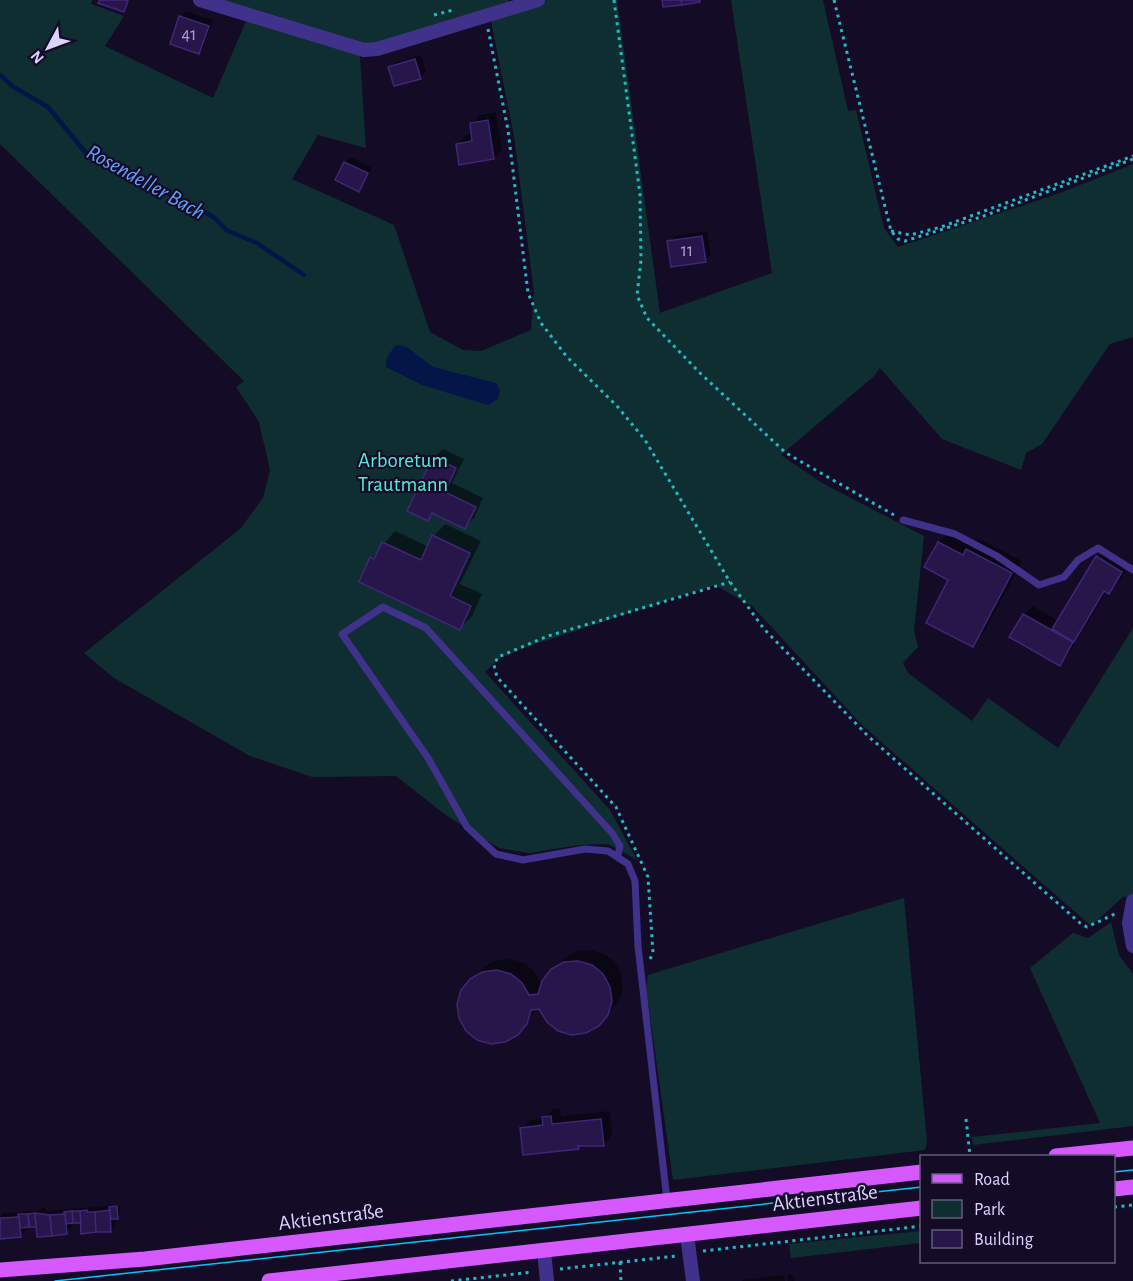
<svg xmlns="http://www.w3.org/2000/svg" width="1133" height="1281" viewBox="0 0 1133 1281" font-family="'Alegreya Sans',sans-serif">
<rect width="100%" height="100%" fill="#140c27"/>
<g fill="#0f2e31">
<path d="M0,0h92l-1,4 33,12 -19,30 108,52 33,-77 109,31 5,5 6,91 -48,-13 -26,44 102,46 36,107 33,18 18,1 50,-21 3,-38 -20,-156 -24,-120 57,-16h70l43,313 112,-40 -41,-273h92l25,111 8,-1 28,118 14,19 162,-54 73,-29v173l-23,7 -68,100 -16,9 -5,17 -79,-31 -62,-71 -7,9 -92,78 41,28 102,53 -10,94 4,17 -15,16 5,10 64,48 16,-23 70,50 75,-120v272l-9,-4 -33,30 -229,-201 -109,-118 -38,-22 -192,63 -24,11 -14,13 125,138 27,50 -29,-16 -29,1 -50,8 -30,-5 -52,-32 -51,-40 -84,1 -62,-21 -136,-78 -30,-25 156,-124 23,-31 7,-28 -11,-48 -23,-35 8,-6 -244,-237z"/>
<path d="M212,0h296l2,4 -129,39 -22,2z"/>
<path d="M904,898l23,244 -2,8 -252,30 -27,-192 2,-13z"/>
<path d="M1111,922l8,33 14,19v152l-160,19 -1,-8 128,-14 -70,-155 43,-35 15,5z"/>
<path d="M921,1231v12l-130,15 -2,-14z"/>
</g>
<path fill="#041548" d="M396,345l11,2 26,20 63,16 4,7 -2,9 -10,6 -66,-20 -36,-18 1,-10z"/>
<g fill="#0007">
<path d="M186,11l27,9 -9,27 -5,5 -18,-35z"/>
<path d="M421,55l5,17 -6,5 -30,-9 6,-6z"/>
<path d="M496,112l6,37 -8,9 -36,-14 8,-9 7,-1 -2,-10 9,-9z"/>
<path d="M351,157l21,11 -13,22 -14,-28z"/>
<path d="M707,231l4,24 -6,5 -36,-18 6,-6z"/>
<path d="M443,449l21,10 -12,24 31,15 -9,20 -9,9 -31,-15 -7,8 7,-62z"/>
<path d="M445,524l36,17 -21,43 22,10 -10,22 -12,12 -88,-70 23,-27 34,16 5,-11z"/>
<path d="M951,531l23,12 5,-4 43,22 -38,72 -12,12 -22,-65 -24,-13 13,-25z"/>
<path d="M1106,549l24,14 -12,21 -9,8 -2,-1 -39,64 -8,9 -36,-49 9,-9 26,15 38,-64z"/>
<path d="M591,950l13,4 11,8 6,12 2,14 -4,13 -21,24 -59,-19 -22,28 -46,-54 13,-13 12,-7 13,-1 14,3 11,9 8,15 23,-28 12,-7z"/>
<path d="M560,1108l1,8 49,-5 2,24 -8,9h-23l-3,3 -56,-19 9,-8 13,-2 9,-9z"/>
<path d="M119,1205l1,10 -4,3v7l-5,5 -29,-9 -11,1v5l-5,6 -29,-8 -11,1v4l-6,6 -20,1v-20l3,-4 36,-2 3,-3h4l1,3z"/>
<path d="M791,1274l1,3h3v4h-7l-1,-6z"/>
<path d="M784,1275l1,6h-43l1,-1z"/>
</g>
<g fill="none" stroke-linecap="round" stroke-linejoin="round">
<path stroke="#041548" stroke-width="4.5" d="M0,75l12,11 36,21 38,46 56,28 12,1 26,21 17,4 19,12 10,11 31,13 47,32"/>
</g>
<g fill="#27164a" stroke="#402678" stroke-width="1.5">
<path d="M100,0h25l3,1 -4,11 -26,-9z"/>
<path d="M662,0h19l1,5 -19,2z"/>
<path d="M681,0h19v2l-18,3z"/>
<path d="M179,16l30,10 -10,28 -29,-10z"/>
<path d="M415,59l6,20 -27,7 -6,-19z"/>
<path d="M488,120l6,39 -35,6 -3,-21 16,-3 -2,-18z"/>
<path d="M344,162l24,11 -9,19 -24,-12z"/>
<path d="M702,236l4,26 -35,5 -4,-26z"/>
<path d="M433,457l23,11 -11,24 31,15 -11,22 -33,-16 -4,8 -21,-10z"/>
<path d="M432,535l38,18 -20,43 21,10 -11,24 -101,-48 11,-25 4,2 8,-17 39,18z"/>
<path d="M938,542l25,13 3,-6 46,24 -39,74 -47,-24 22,-43 -24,-13z"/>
<path d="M1096,556l26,16 -13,22 -5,-3 -30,51 -22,-13z"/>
<path d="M1023,614l50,28 -13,24 -51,-29z"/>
<path d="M578,961l14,4 11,9 7,13 2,14 -4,14 -9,11 -13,7 -14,2 -14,-4 -11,-9 -8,-13 -8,1 -4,14 -9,11 -13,7 -14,2 -14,-4 -11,-9 -7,-13 -2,-14 4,-14 9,-11 12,-7 15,-2 14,4 11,9 7,12 9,-1 4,-13 9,-12 13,-7z"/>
<path d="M551,1116l1,8 49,-5 3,27h-26l1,3 -56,6 -3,-27 23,-3 -1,-8z"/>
<path d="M117,1206l1,13h-7l-2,-12z"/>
<path d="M87,1210v2h8l1,20 -15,2 -1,-23z"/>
<path d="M110,1210l1,22h-15l-1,-20z"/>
<path d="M72,1211h8l1,12h-8z"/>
<path d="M72,1211l1,12 -7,1 -2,-12z"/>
<path d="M35,1213l15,2 2,21 -15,1z"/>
<path d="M35,1213l1,14h-7l-1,-13z"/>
<path d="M18,1214h10l1,13 -9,1z"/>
<path d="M65,1214l2,20 -15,2 -2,-21z"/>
<path d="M19,1217l2,20 -21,2v-21z"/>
</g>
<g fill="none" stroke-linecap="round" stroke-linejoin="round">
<g stroke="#22bac3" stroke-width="3" stroke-dasharray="3 4.5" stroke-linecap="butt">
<path d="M614,0l26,194 1,66 -4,35 10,23 53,55 86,80 108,62"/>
<path d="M834,0l57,231 7,8 7,2 76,-24 152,-58"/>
<path d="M434,15l19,-5"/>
<path d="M488,29l20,101 20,163 13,30 26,34 50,49 28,34 85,142 34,47 104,107 212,187 7,4 30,-14"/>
<path d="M891,231l19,4 31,-8 192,-71"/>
<path d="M650,959l3,-6 -5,-76 -32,-70 -119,-130 -3,-12 4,-8 50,-21 182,-54"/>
<path d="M966,1119l4,37"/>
<path d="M1114,1207l19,-2"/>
<path d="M703,1251l219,-25"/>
<path d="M620,1262l1,19"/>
<path d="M560,1269l116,-13"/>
<path d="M451,1281l82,-9"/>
</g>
<g stroke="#40328b" stroke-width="7">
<path d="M903,520l52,14 42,22 42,29 25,-8 14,-17 20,-12 35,22"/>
<path d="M618,855l2,-9 -8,-13 -186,-205 -43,-21 -41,27 86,124 39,69 29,27 27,6 62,-11 23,2 20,13 7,17 3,65 29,254"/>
</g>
<g stroke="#40328b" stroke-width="14">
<path d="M200,0l164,50 13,-1 161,-49"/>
<path d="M1133,901l-4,22 4,23"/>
<path d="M687,1235l6,46"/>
<path d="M544,1251l3,30"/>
</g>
<g stroke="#d559ff" stroke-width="15">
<path d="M1056,1156l77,-8"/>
<path d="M1114,1189l19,-2"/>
<path d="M0,1270l145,-11 777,-87"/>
<path d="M269,1281l653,-73"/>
</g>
<g stroke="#00c6fd" stroke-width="1.5">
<path d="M1114,1172l19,-2"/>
<path d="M55,1281l867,-94"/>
</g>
</g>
<g text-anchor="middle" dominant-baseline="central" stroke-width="4.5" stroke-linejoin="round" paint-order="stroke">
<g font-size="18" fill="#afa3d2">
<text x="189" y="35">41</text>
<text x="687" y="251">11</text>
</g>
<g font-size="21" fill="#51ecd8" stroke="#140c27">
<text x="403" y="460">Arboretum<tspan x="403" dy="24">Trautmann</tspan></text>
</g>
<g font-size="21" fill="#dcd2ff" stroke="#140c27">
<text transform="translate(825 1198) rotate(-7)">Aktienstraße</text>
<text transform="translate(331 1217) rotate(-7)">Aktienstraße</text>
</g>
<g font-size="22" font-style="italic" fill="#60a3ff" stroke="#140c27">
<text transform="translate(146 182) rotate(29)">Rosendeller Bach</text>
</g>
</g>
<rect x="920" y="1155" width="195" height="108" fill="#140c27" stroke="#645b7d" stroke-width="1.5"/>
<rect x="932" y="1174" width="30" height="9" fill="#d559ff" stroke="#645b7d" stroke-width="1.5"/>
<text x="974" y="1185" font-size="18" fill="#dcd2ff">Road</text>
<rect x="932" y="1200" width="30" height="18" fill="#0f2e31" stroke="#645b7d" stroke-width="1.5"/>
<text x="974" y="1215" font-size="18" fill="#dcd2ff">Park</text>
<rect x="932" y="1230" width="30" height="18" fill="#27164a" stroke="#645b7d" stroke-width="1.5"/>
<text x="974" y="1245" font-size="18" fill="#dcd2ff">Building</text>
<g transform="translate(48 48) rotate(229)" stroke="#140c27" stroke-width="4.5" paint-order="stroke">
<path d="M0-4.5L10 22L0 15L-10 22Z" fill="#dcd2ff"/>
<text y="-9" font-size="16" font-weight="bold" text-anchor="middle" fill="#dcd2ff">N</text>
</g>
</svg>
